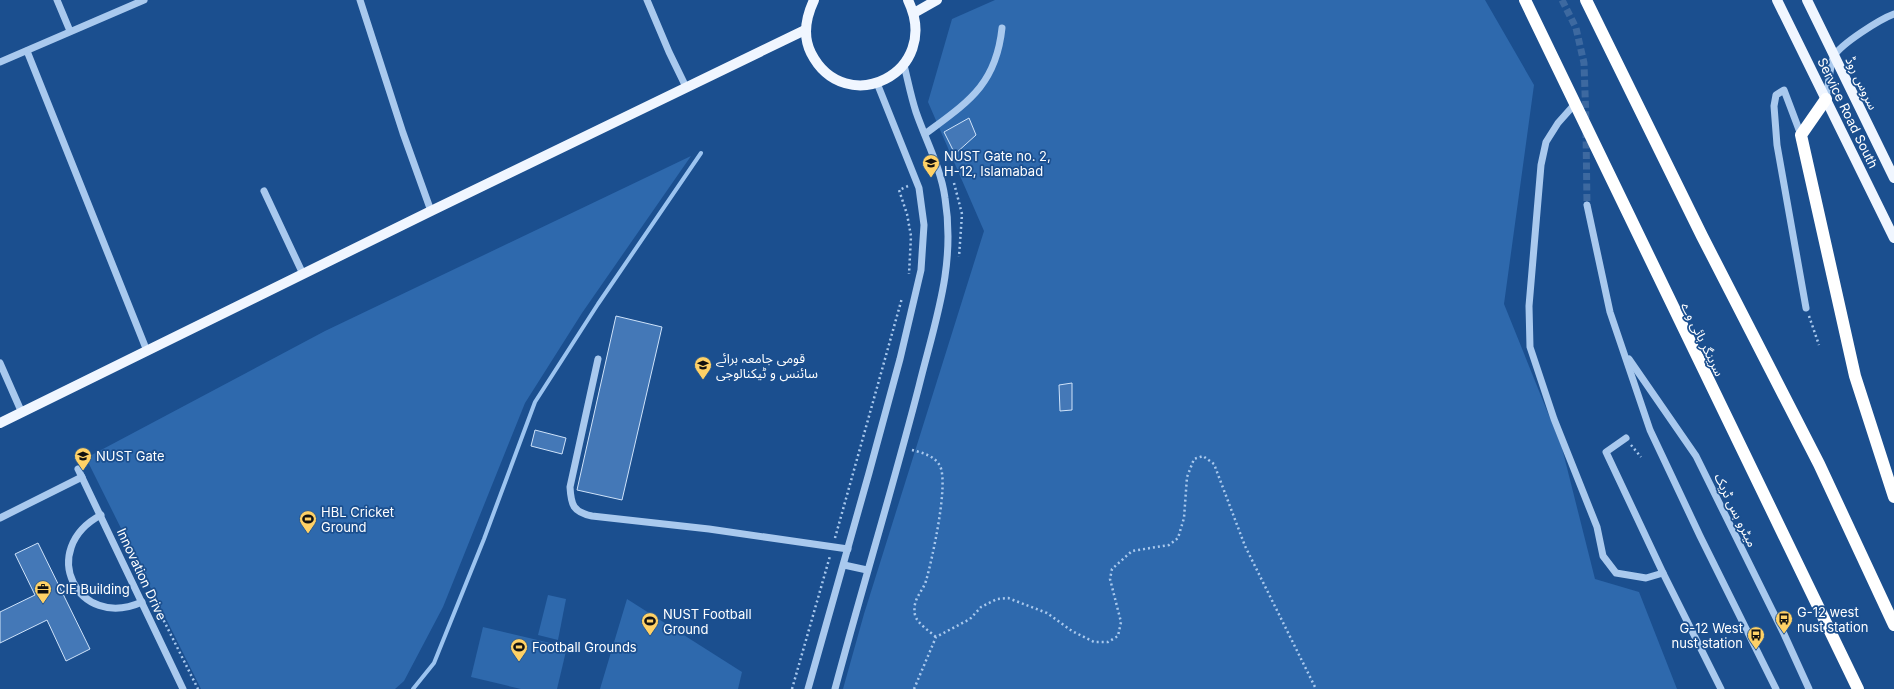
<svg xmlns="http://www.w3.org/2000/svg" width="1894" height="689" viewBox="0 0 1894 689" font-family="Inter,'Noto Sans Arabic',sans-serif">
<rect width="100%" height="100%" fill="#1b4f8f"/>
<g fill="#2e69ad">
<path d="M995,0h490l49,85 -30,219 58,144 33,131 44,13 38,97h-834l21,-75 120,-383 -56,-129 24,-83z"/>
<path d="M691,156l-109,157 -57,90 -82,204 -39,74 -9,8h-194l-115,-231 239,-127z"/>
<path d="M548,595l18,4 -8,41 -20,-5z"/>
<path d="M627,599l115,73 -4,17h-138z"/>
<path d="M483,627l84,20 -10,42h-36l-50,-12z"/>
</g>
<g fill="none" stroke-linecap="round" stroke-linejoin="round">
<path stroke="#9cc4f0" stroke-width="4" d="M413,689l21,-26 50,-124 51,-137 63,-98 103,-151"/>
</g>
<g fill="#4478b7" stroke="#cfe3fa">
<path d="M969,118l7,17 -21,19 -11,-22z"/>
<path d="M616,316l46,11 -40,173 -45,-10z"/>
<path d="M1072,383v27l-12,1 -1,-26z"/>
<path d="M535,430l31,8 -4,16 -31,-8z"/>
<path d="M38,543l52,106 -24,12 -19,-41 -47,23v-31l35,-17 -20,-41z"/>
</g>
<g fill="none" stroke-linecap="round" stroke-linejoin="round">
<g stroke="#3d69a0" stroke-width="7" stroke-dasharray="7 3.5" stroke-linecap="butt">
<path d="M1562,0l14,28 8,35 2,58"/>
<path d="M1586,131l1,74"/>
</g>
<g stroke="#a9c9ee" stroke-width="2.5" stroke-dasharray="2 3" stroke-linecap="butt">
<path d="M954,183l8,31 -3,43"/>
<path d="M908,186l-9,4 8,24 4,22 -2,38"/>
<path d="M1809,316l10,29"/>
<path d="M1631,445l10,12"/>
<path d="M912,450c11,3 23,6 28,16 9,18 -8,94 -14,115 -4,12 -14,18 -11,34 2,8 14,16 21,22"/>
<path d="M835,538l67,-240"/>
<path d="M157,607l41,82"/>
<path d="M792,689l38,-133"/>
<path d="M914,689l22,-52 34,-18 11,-12 16,-8 11,-1 39,15 25,18 22,11h14l10,-6 3,-14 -11,-43 2,-10 20,-18 37,-6 9,-7 6,-20 3,-41 7,-18 9,-3 11,8 31,82 71,143"/>
</g>
<g stroke="#a9c9ee" stroke-width="7">
<path d="M57,0l13,31"/>
<path d="M360,0l43,133 28,78"/>
<path d="M647,0l22,52 17,35"/>
<path d="M27,51l120,300"/>
<path d="M0,62l144,-62"/>
<path d="M1826,99c2,-9 4,-36 8,-43 7,-12 46,-37 60,-42"/>
<path d="M1574,105l-16,18 -12,19 -5,23 -12,141 1,41 24,72 43,108 6,29 13,17 30,5 17,-5 -57,-121 20,-14"/>
<path d="M925,134c43,-32 71,-49 77,-106"/>
<path d="M1801,135l-17,-45 -8,5 -2,11 3,39 29,163"/>
<path d="M264,191l39,83"/>
<path d="M1587,205l23,107 40,118 50,106 76,153"/>
<path d="M598,359l-28,128c1,18 3,25 22,29l117,13 139,20"/>
<path d="M1629,359l67,97 88,178 25,55"/>
<path d="M0,363l22,50"/>
<path d="M78,469l105,220"/>
<path d="M101,515c-64,34 -24,116 41,87"/>
<path d="M0,518l82,-41"/>
<path d="M844,565l23,5"/>
<path d="M1663,573l58,116"/>
<path d="M808,689l61,-216 31,-114 21,-89 3,-45 -5,-37 -42,-105"/>
<path d="M835,689c27,-101 58,-202 84,-303 16,-65 37,-120 26,-188 -4,-30 -19,-57 -29,-86 -5,-15 -8,-31 -12,-47"/>
</g>
<g stroke="#f0f6ff" stroke-width="10">
<path d="M814,0c-8,17 -12,35 -3,53 34,67 132,20 97,-53"/>
<path d="M1777,0l117,238"/>
<path d="M1807,0l87,178"/>
<path d="M914,13l23,-13"/>
<path d="M0,423l431,-212 374,-181"/>
</g>
<g stroke="#fff" stroke-width="12">
<path d="M1525,0l333,689"/>
<path d="M1586,0l116,236 117,228 75,161"/>
<path d="M1826,99l-25,36 54,241 39,121"/>
</g>
</g>
<defs>
<g id="university-pin" transform="scale(0.9)"><path d="M0 17L-7.5 6A9.5 9.5 0 1 1 7.5 6Z" fill="#ffd166" stroke="#1b4f8f"/><path d="M0-5L7-2L0 1L-7-2ZM-4 1L0 2.5L4 1V4Q0 6-4 4Z" fill="#111"/></g>
<g id="stadium-pin" transform="scale(0.9)"><path d="M0 17L-7.5 6A9.5 9.5 0 1 1 7.5 6Z" fill="#ffd166" stroke="#1b4f8f"/><path d="M0-5a6.5 5 0 1 0 0 10a6.5 5 0 1 0 0-10ZM-3.5-1.8h7v3.6h-7Z" fill="#111"/></g>
<g id="office-pin" transform="scale(0.9)"><path d="M0 17L-7.5 6A9.5 9.5 0 1 1 7.5 6Z" fill="#ffd166" stroke="#1b4f8f"/><path d="M-6-3h4V-5.5h4V-3h4V5H-6ZM-1-4.5V-3h2v-1.5ZM-6 0V1H6V0Z" fill="#111"/></g>
<g id="bus-pin" transform="scale(0.9)"><path d="M0 17L-7.5 6A9.5 9.5 0 1 1 7.5 6Z" fill="#ffd166" stroke="#1b4f8f"/><path d="M-5-6H5V4H4V6H2V4H-2V6H-4V4H-5ZM-3.5-4V0h7V-4ZM-3.5 1.2v1.5H-2V1.2ZM2 1.2v1.5H3.5V1.2Z" fill="#111"/></g>
</defs>
<g fill-rule="evenodd">
<use href="#university-pin" x="931" y="163"/>
<use href="#university-pin" x="703" y="365"/>
<use href="#university-pin" x="83" y="456"/>
<use href="#stadium-pin" x="308" y="519"/>
<use href="#office-pin" x="43" y="589"/>
<use href="#bus-pin" x="1784" y="619"/>
<use href="#stadium-pin" x="650" y="621"/>
<use href="#bus-pin" x="1756" y="635"/>
<use href="#stadium-pin" x="519" y="647"/>
</g>
<g text-anchor="middle" dominant-baseline="central" stroke-width="3.5" stroke-linejoin="round" paint-order="stroke">
<g font-size="13" fill="#fff" stroke="#1b4f8f">
<text transform="translate(1862 83) rotate(64)">سروس روڈ</text>
<text transform="translate(1848 113) rotate(64)">Service Road South</text>
<text transform="translate(1703 339) rotate(64)">سرینگر ہائی وے</text>
<text transform="translate(1736 510) rotate(64)">میٹرو بس ٹریک</text>
<text transform="translate(142 574) rotate(65)">Innovation Drive</text>
</g>
<g font-size="13" fill="#fff" stroke="#1b4f8f" text-anchor="start">
<text x="944" y="156">NUST Gate no. 2,<tspan x="944" dy="15">H-12, Islamabad</tspan></text>
<text x="716" y="358">قومی جامعہ برائے<tspan x="716" dy="15">سائنس و ٹیکنالوجی</tspan></text>
<text x="96" y="456">NUST Gate</text>
<text x="321" y="512">HBL Cricket<tspan x="321" dy="15">Ground</tspan></text>
<text x="56" y="589">CIE Building</text>
<text x="1797" y="612">G-12 west<tspan x="1797" dy="15">nust station</tspan></text>
<text x="663" y="614">NUST Football<tspan x="663" dy="15">Ground</tspan></text>
<text x="1743" y="628" text-anchor="end">G-12 West<tspan x="1743" dy="15">nust station</tspan></text>
<text x="532" y="647">Football Grounds</text>
</g>
</g>
</svg>
